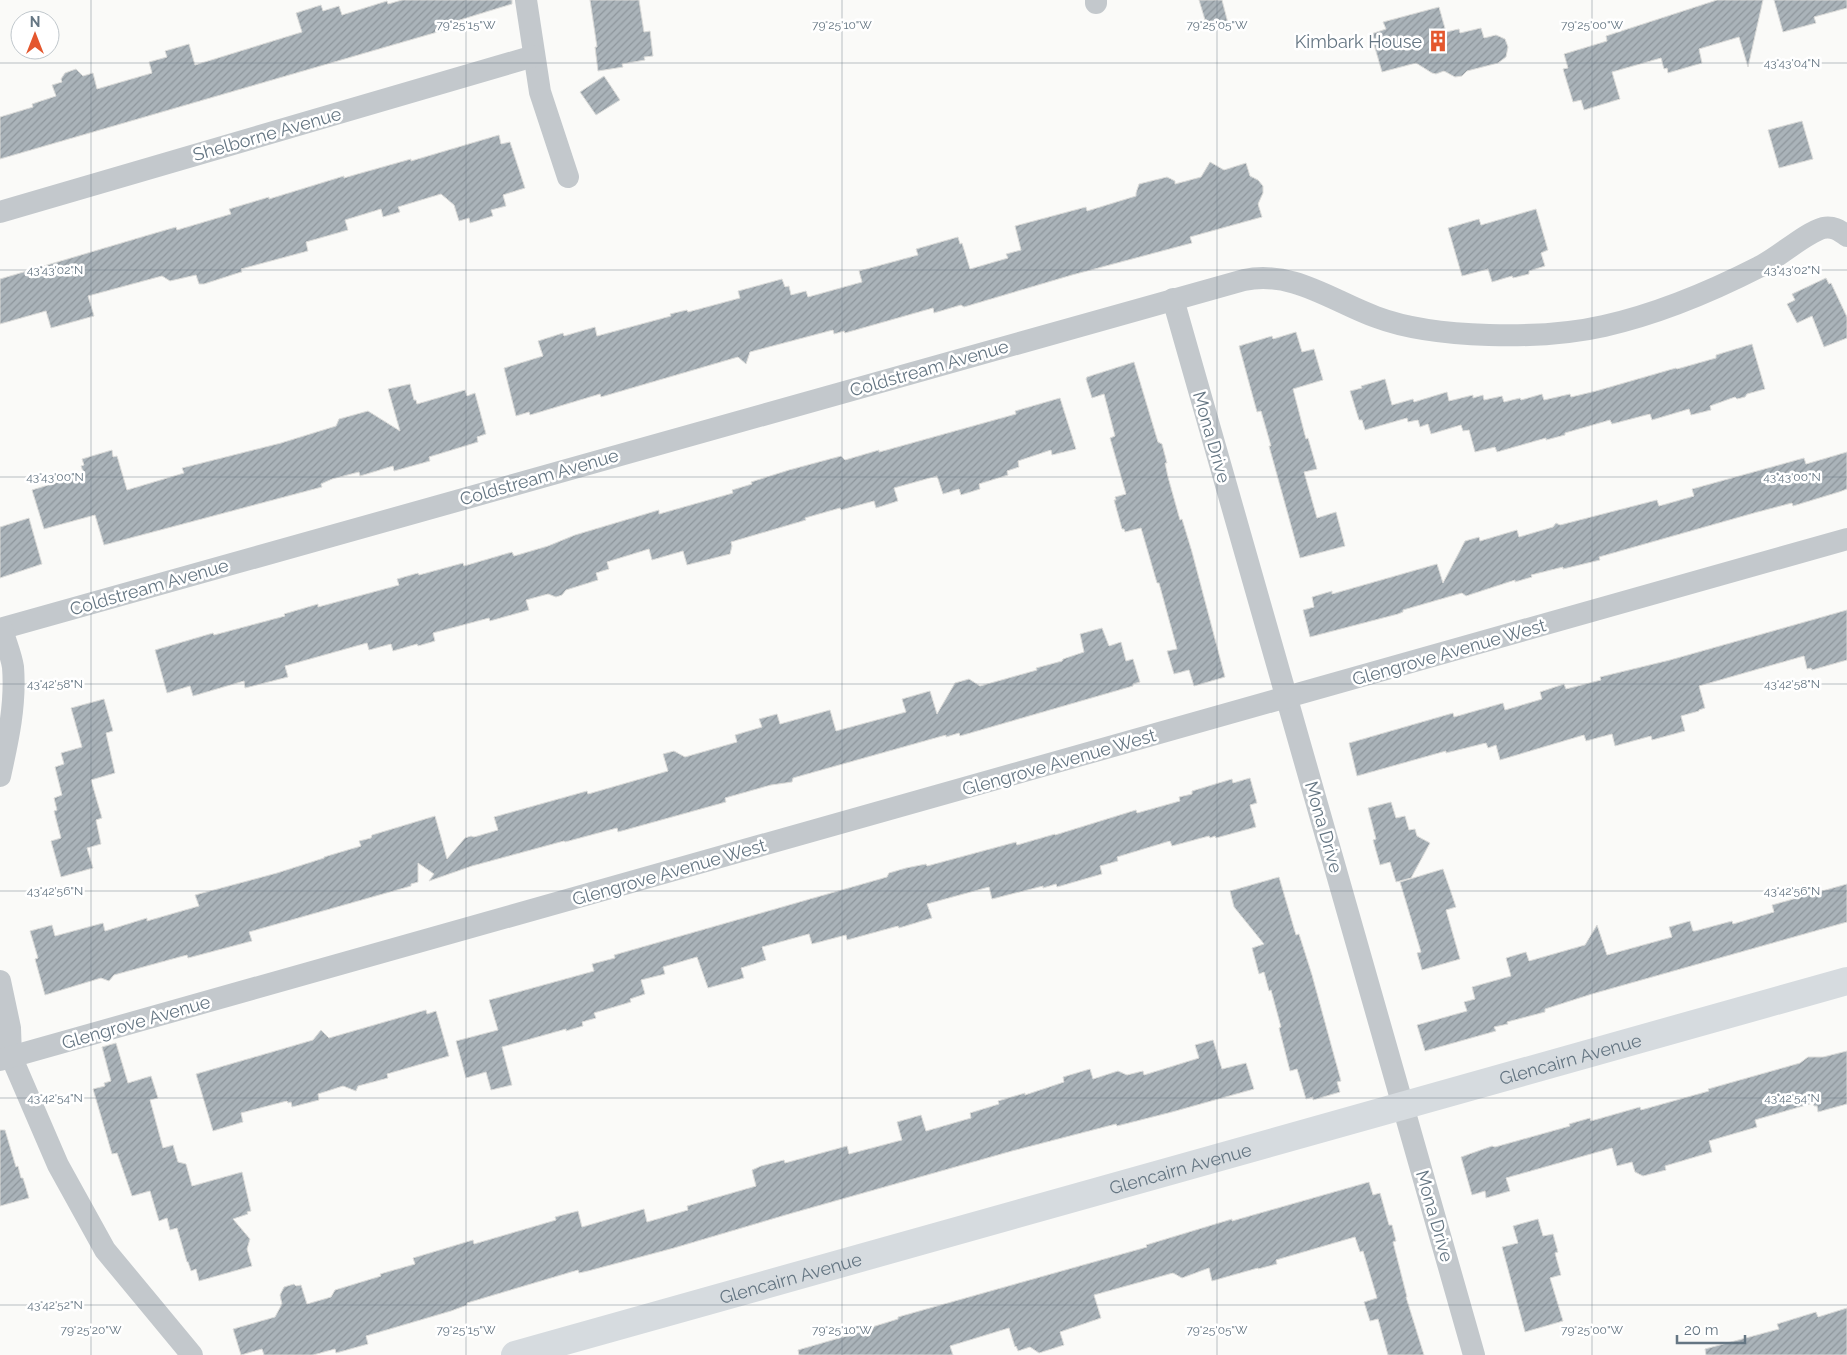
<svg xmlns="http://www.w3.org/2000/svg" width="1847" height="1355" viewBox="0 0 1847 1355" font-family="Raleway,sans-serif">
<defs>
<pattern id="building-hatch" width="6" height="6" patternUnits="userSpaceOnUse" patternTransform="scale(1.25)"><rect width="6" height="6" fill="#aab3b9"/><path d="M-1 1l2-2M0 6l6-6M5 7l2-2" fill="none" stroke="#8e969c"/></pattern>
</defs>
<rect width="100%" height="100%" fill="#fafaf8"/>
<g fill="url(#building-hatch)" stroke="#dcdcda">
<path d="M402,0h110v4l-62,19 1,4 -10,4 -441,128v-42l33,-10 -1,-3 24,-8 -4,-11 10,-3 -1,-3 4,-6 11,-4 7,7 10,-3 4,16 55,-16 -3,-11 18,-5 -2,-6 24,-7 6,21 107,-33 -6,-19 25,-8 2,6 16,-5 3,9 45,-14 1,3z"/>
<path d="M590,0h49l5,32 6,-1 3,25 -9,1 1,3 -23,4 1,3 -25,4 -3,-24h2z"/>
<path d="M1199,0h23l6,23 -19,6 -3,-10 -1,1z"/>
<path d="M1717,0h46l-15,67 -9,-30 -40,12 3,14 -34,10 -1,-5 -3,1 -3,-11 -49,14 8,27 -36,11 -3,-10 -8,2 -10,-33 5,-1 -4,-14 43,-13 -1,-5z"/>
<path d="M1774,0h73v8l-33,9 2,6 -33,9z"/>
<path d="M1439,7l7,25 13,-3 1,4 21,-5 3,10 12,-3 9,4 3,8 -2,10 -8,6 -31,8 -5,5 -7,1 -11,-6 -8,3 -4,-1 -16,-10 -34,9 -11,-38 15,-5 -3,-7z"/>
<path d="M604,76l16,24 -24,15 -16,-23z"/>
<path d="M1802,121l11,38 -34,9 -11,-38z"/>
<path d="M499,135l2,9 9,-2 15,46 -22,7 3,11 -15,4 2,6 -23,7 -1,-5 -10,3 -5,-16 -13,-11 -43,13 2,5 -17,5 -2,-8 -36,11 3,10 -42,12 2,9 -67,18 1,3 -4,1 -34,11h-5l-3,-9 -26,6 -8,-5 -74,20 6,20 -43,12 -5,-17 -46,13v-45l145,-43 31,-9 1,3 54,-16 -2,-5 40,-12v2l75,-23v2l10,-3 57,-16v2z"/>
<path d="M1210,162l14,8 22,-7 4,13 8,4 5,6v7l-5,11 4,13 -72,20 2,6 -120,32 -108,32 -3,-2 -27,8 -1,-5 -88,25 -1,-2 -10,3 -1,-4 -83,22 -4,12 -8,-7 -137,40 -1,-3 -70,21 -1,-3 -13,4 -12,-48 39,-12 -5,-15 25,-8 1,3 31,-9 2,9 74,-20 -1,-2 17,-4 1,2 52,-14 -2,-7 44,-12 3,8 4,-1 2,9 15,-4 2,6 54,-15 -3,-11 59,-16 -2,-6 42,-12 2,7 2,-1 8,26 38,-11 -2,-4 15,-4 -6,-24 71,-19 1,4 49,-15v-3l3,-9 28,-7 8,4v3l26,-7z"/>
<path d="M1536,209l12,41 -7,3 4,13 -16,5v3l-16,4 -1,-2 -20,6 -4,-13 -26,7 -14,-48 31,-9 2,6z"/>
<path d="M1826,278l3,6 2,-1 16,34v21l-23,9 -12,-31 -15,7 -10,-19 8,-4 -3,-6z"/>
<path d="M1296,332l6,20 12,-3 9,31 -30,9 13,50 2,-1 9,31 -13,3 13,46 19,-6 9,34 -45,12 -31,-112h2l-10,-35 -4,1 -18,-66 33,-10 1,3z"/>
<path d="M1752,344l13,45 -18,5 -2,3 -8,2 -2,-2 -25,9 1,4 -20,5 -2,-6 -37,11 -2,-6 -38,10 -2,-4 -45,13v2l-19,5v-2l-49,14 -2,-5 -20,5 -6,-22 -6,1 -2,-6 -30,9 -3,-10 -8,3 -2,-7 -10,2 -1,-4 -42,12 -3,-10h-3l-9,-29 12,-3 -1,-2 24,-7 7,26 21,-6 1,3 33,-10 2,9 24,-6v3l10,-3 1,5 18,-4 2,6 16,-4 1,2 21,-6 2,6 26,-6 1,3 25,-6 80,-23 1,1 39,-11v-3z"/>
<path d="M1134,362l24,80 4,2 5,19h-2l3,14 12,43 2,-1 10,33 33,125 -31,9 -5,-16 -15,4 -7,-23 10,-2 -18,-66h-2l-16,-55 -16,4 -1,-3h-2l-8,-29h2l-1,-3 11,-3 -16,-56 5,-2 -11,-42 -12,4 -6,-19 1,-2z"/>
<path d="M410,384l4,16h2l1,4 48,-14 2,6 8,-3 11,41 -9,3 1,5 -49,15 1,4 -36,10 -1,-5 -33,10 -1,-4 -27,7 -11,5 1,3 -218,58 -9,-30 -51,14 -12,-39 52,-16 -3,-8 3,-1 -2,-6 30,-9 1,7 4,-1 10,34 57,-17 -2,-5 99,-25 55,-17 3,-7 29,-8 32,20 -12,-42z"/>
<path d="M1060,398l16,51 -24,6 -1,-5 -33,11 1,6 -12,4 1,4 -29,9 1,5 -19,6 -2,-6 -16,5 -6,-18 -43,12 4,13 -22,7 -2,-7 -33,9 -1,-2 -35,10 1,2 -75,22 1,4 -2,8 -43,11 -4,-14 -31,9 -3,-11 -42,13 2,7 -13,4 2,7 -32,10 -4,5 -6,2 -8,-3 -22,6 3,10 -39,11 -1,-3 -56,15 2,8 -17,5 -1,-2 -24,7 -2,-7 -22,6 -2,-7 -82,23 3,11 -43,11 -1,-7 -51,15 -3,-10 -23,7 -12,-43 58,-17 1,2 71,-19 -1,-2 34,-10v3l81,-22 -2,-6 21,-6 1,2 44,-12 1,3 48,-14 2,4 34,-10 27,-11 84,-25v4l74,-21 -1,-3 20,-6 -1,-2 38,-12 52,-14 4,4 34,-10v2l4,-1 133,-37 -1,-3z"/>
<path d="M1847,452v37l-8,3 -46,14 -1,-3 -38,10 -155,44 1,3 -37,9v-2l-32,8 1,2 -17,5v-2l-49,16 -4,-3 -59,17v2l-5,2 -88,23 -7,-27 11,-3 -2,-10 20,-6v3l105,-30 6,19 22,-42 14,-4 1,4 37,-11 2,7 34,-10 3,-4 4,2 97,-25 2,6 35,-10 -2,-7 112,-31 2,6z"/>
<path d="M29,518l13,46 -42,14v-51z"/>
<path d="M1847,610v50l-35,10 -1,-2 -4,1 -3,-13 -105,30 6,22 -6,2v1l-18,5 4,15 -33,9 -1,-4 -36,10 -3,-12 -26,7 -2,-6 -84,25 -4,-15 -8,3 -2,-5 -40,10v-2l-89,25 -8,-33 104,-30 1,4 49,-14 2,7 37,-11 -2,-7 24,-8 2,5 35,-9 -1,-3 70,-17z"/>
<path d="M1102,628l7,18 12,-4 5,19 7,-2 7,23 -7,2v2l-173,50 -1,-3 -13,4v-2l-153,43 -1,4 -21,3 -46,13 1,4 -108,30 -1,-4 -52,14 -1,-1 -92,25 -43,15 5,-7 -16,-11v19l-7,2v2l-162,46 3,9 -64,17 -1,-3 -73,20 -5,6 -8,-3 -56,17 -10,-36 3,-1 -8,-27 22,-6 3,11 48,-13 2,8 42,-13v3l52,-15 -4,-11 82,-22 47,-15v-1l37,-11 -2,-5 12,-3 1,-3 63,-19 12,43 18,-21 6,-2 3,1 24,-7 -4,-13 93,-26 1,3 80,-23 -5,-17 11,-3 11,6 52,-15 -2,-7 27,-8 -3,-8 18,-5 3,10 50,-14 6,21 70,-19 -4,-13 28,-8 7,23 18,-31 14,-4 11,7 57,-16 -1,-2 26,-7 1,-2 21,-7 -4,-18z"/>
<path d="M104,699l9,32 -7,2 9,40 -24,7 11,38 -6,2 5,24 -14,4 6,20 -32,9 -10,-36 10,-3 -7,-27 3,-1 -3,-12 8,-3 -7,-28 9,-3 -3,-11 21,-6 -11,-39z"/>
<path d="M1250,778l7,25 -7,2 6,22 -40,11 -1,-2 -5,2 -1,-2 -37,10 -2,-5 -53,16 1,4 -18,5 2,8 -45,13 -1,-3 -13,4v-2l-51,13 -3,-12 -62,17 5,14 -33,10 -1,-2 -51,14 -1,-5 -34,9 -3,-10 -47,13 4,13 -25,8 3,10 -36,10 -11,-31 -34,10 2,7 -24,6 4,14 -15,5 1,3 -37,11 2,5 -14,4 1,4 -17,5v-2l-64,18 10,38 -21,5 -5,-18 -20,6 -10,-37 42,-11 -9,-30 105,-29 -2,-7 23,-6 -1,-3 273,-78 2,-4 17,-5 20,-4 1,2 89,-24 1,3 38,-11v1l81,-25 1,3 43,-12 -1,-4 13,-3v-3l40,-12 1,4z"/>
<path d="M1391,802l5,16 9,-2 4,14 6,-1 2,7 13,7 -19,35 -15,4 -6,-20 -10,3 -7,-25 3,-1 -8,-31z"/>
<path d="M1443,869l13,38 -10,3 14,49 -38,11 -5,-17 4,-1 -21,-70z"/>
<path d="M1279,877l17,58 3,-1 13,41 29,106 -4,1 3,10 -27,8v-3l-7,2 -9,-30 -7,2 -11,-43 2,-1 -10,-37 -2,1 -5,-19 -5,2 -7,-26 12,-4 -30,-37 -4,-16z"/>
<path d="M1847,884v38l-255,72 -47,15v3l-38,10 1,2 -14,3 2,4 -71,20 -8,-26 50,-14 -3,-9 11,-3 -3,-12 39,-11 -5,-18 20,-6 3,9 56,-16 12,-20 10,30 65,-18 -3,-10 21,-6 3,10h2l37,-10 1,3 41,-12 -2,-7z"/>
<path d="M426,1010l1,4 9,-3 13,45 -62,18 1,4 -30,8 -2,5 -13,-5 -25,8 1,6 -27,7 -1,-5 -3,1 -1,-2 -46,12 2,9 -30,9 -17,-57 117,-34 8,-10 8,8z"/>
<path d="M1213,1040l9,29 24,-6 8,26 -82,23 -55,14 -1,-2 -104,27 -223,63 -115,34 -86,23 -9,2 -1,-3 -111,33v2l-16,6 -85,25 2,8 -32,9 -1,-4 -22,6h-49l-2,-6 -21,6 -8,-26 42,-12 7,-13 -2,-9 4,-8 10,-3 2,2 5,-1 6,19 24,-7 4,-7 46,-14 -1,-2 35,-10 -2,-6 60,-18 1,4 82,-24 -1,-3 23,-6 4,16 62,-18 3,13 41,-12 -1,-4 69,-20 -4,-16 9,-4 23,-6 1,3 62,-17 2,8 53,-14 -5,-18 24,-7 5,16 45,-13 -1,-5 29,-9 -1,-3 27,-8v2l39,-13 -1,-5 27,-8 3,10 25,-8 9,4 16,-4 1,4 55,-17 -4,-13z"/>
<path d="M116,1043l12,40 23,-7 7,22 -8,2 13,48 10,-3 5,17 8,2 6,22 50,-14 9,39 -4,1 1,2 -15,5 17,20 -3,10 5,17 -53,15 -3,-12 -5,2 -3,-9h-1l-10,-34 -7,2 -3,-12 -8,3 -9,-30 -18,5 -15,-43 -5,1 -19,-65 12,-3 -1,-3 7,-2 -9,-34z"/>
<path d="M1847,1051v53l-29,8 -1,-6h-3l-1,-3 -58,17 2,7 -48,14 3,11 -47,14 1,4 -23,6 -8,-4 -3,-10 -15,4 -5,-18 -106,30 4,13 -24,7 -1,-7 -13,4 -11,-38 31,-11 3,1 75,-21 -1,-2 21,-6 1,3 49,-14 1,3 68,-19 -1,-2 92,-26 8,-6h15z"/>
<path d="M0,1130h5l11,37 2,-1 3,12h2l6,20 -29,8z"/>
<path d="M1369,1182l4,13 7,-2 9,32h3l4,16 -3,1 14,55h-1l18,58h-36l-10,-36 -8,2 -6,-19 13,-4 -14,-47 -3,1 -5,-15 -79,23 1,4 -19,5v-1l-46,13 -3,-13 -27,10 -9,-5 -79,22 7,23 -41,14 4,13 -25,8 -9,-6 -12,4 -2,-5 -1,1 -6,-19 -59,18 3,9h-154l-1,-5 62,-18 -1,-1 39,-12v-2l249,-70 -1,-2 86,-26v2z"/>
<path d="M1538,1219l5,17 10,-2 5,18 -3,1 6,22 -11,3 13,43 -38,11 -23,-85 16,-4 -5,-17z"/>
<path d="M1847,1308v47h-141l-1,-6 74,-20 -2,-5 39,-12 2,5z"/>
</g>
<g fill="none" stroke-linecap="round" stroke-linejoin="round">
<g stroke="#c3c8cc" stroke-width="22">
<path d="M526,0l14,92 28,85"/>
<path d="M1096,0v3"/>
<path d="M0,212l534,-156"/>
<path d="M1173,299l301,1056"/>
<path d="M0,629l1244,-349c49,-10 88,21 132,37 58,22 167,23 228,9 53,-12 106,-34 155,-59 19,-9 46,-34 64,-39 10,-2 16,2 24,8"/>
<path d="M0,776c8,-36 16,-72 13,-109 -2,-13 -8,-26 -11,-38"/>
<path d="M0,981l10,47 1,28 47,109 47,85 87,105"/>
<path d="M0,1060l1847,-521"/>
</g>
<path stroke="#d6dbdf" stroke-width="28" id="s1" d="M515,1355l1332,-374"/>
</g>
<path fill="none" stroke="#657683" stroke-width="1" stroke-opacity="0.45" d="M91,0v1355M466,0v1355M842,0v1355M1217,0v1355M1592,0v1355M0,63h1847M0,270h1847M0,477h1847M0,684h1847M0,891h1847M0,1098h1847M0,1305h1847"/>
<defs>
<g id="building-bare" transform="scale(1.725)"><path d="M-4-6H4V6H1V3H-1V6H-4ZM-2.5-4.3h1.7v1.8h-1.7ZM.8-4.3h1.7v1.8H.8ZM-2.5-1h1.7V.8h-1.7ZM.8-1h1.7V.8H.8Z" fill="#e4572e" stroke="#fff" stroke-width="2.5" paint-order="stroke"/></g>
</defs>
<g fill-rule="evenodd">
<use href="#building-bare" x="1438" y="41"/>
</g>
<g text-anchor="middle" dominant-baseline="central" stroke-width="5" stroke-linejoin="round" paint-order="stroke">
<g font-size="18" fill="#657683" stroke="#fff" text-anchor="end">
<text x="1422" y="41">Kimbark House</text>
</g>
<g font-size="18" fill="#657683" stroke="#fff">
<text transform="translate(267 134) rotate(-16)">Shelborne Avenue</text>
<text transform="translate(929 368) rotate(-16)">Coldstream Avenue</text>
<text transform="translate(1212 437) rotate(74)">Mona Drive</text>
<text transform="translate(539 477) rotate(-16)">Coldstream Avenue</text>
<text transform="translate(149 587) rotate(-16)">Coldstream Avenue</text>
<text transform="translate(1449 652) rotate(-16)">Glengrove Avenue West</text>
<text transform="translate(1059 762) rotate(-16)">Glengrove Avenue West</text>
<text transform="translate(1324 827) rotate(74)">Mona Drive</text>
<text transform="translate(669 872) rotate(-16)">Glengrove Avenue West</text>
<text transform="translate(136 1022) rotate(-16)">Glengrove Avenue</text>
<text stroke="none"><textPath href="#s1" startOffset="1096">Glencairn Avenue</textPath></text>
<text stroke="none"><textPath href="#s1" startOffset="691">Glencairn Avenue</textPath></text>
<text transform="translate(1435 1216) rotate(74)">Mona Drive</text>
<text stroke="none"><textPath href="#s1" startOffset="286">Glencairn Avenue</textPath></text>
</g>
</g>
<g font-size="12" text-anchor="middle" fill="#657683" stroke="#fff" stroke-width="5" stroke-linejoin="round" paint-order="stroke">
<text x="466" y="29">79°25'15"W</text>
<text x="842" y="29">79°25'10"W</text>
<text x="1217" y="29">79°25'05"W</text>
<text x="1592" y="29">79°25'00"W</text>
<text x="1792" y="67">43°43'04"N</text>
<text x="55" y="274">43°43'02"N</text>
<text x="1792" y="274">43°43'02"N</text>
<text x="55" y="481">43°43'00"N</text>
<text x="1792" y="481">43°43'00"N</text>
<text x="55" y="688">43°42'58"N</text>
<text x="1792" y="688">43°42'58"N</text>
<text x="55" y="895">43°42'56"N</text>
<text x="1792" y="895">43°42'56"N</text>
<text x="55" y="1102">43°42'54"N</text>
<text x="1792" y="1102">43°42'54"N</text>
<text x="55" y="1309">43°42'52"N</text>
<text x="91" y="1334">79°25'20"W</text>
<text x="466" y="1334">79°25'15"W</text>
<text x="842" y="1334">79°25'10"W</text>
<text x="1217" y="1334">79°25'05"W</text>
<text x="1592" y="1334">79°25'00"W</text>
</g>
<g transform="translate(35 35)"><circle r="24" fill="#ffffff" stroke="#c1c8cd"/>
<path d="M0-4L9 19L0 12L-9 19Z" fill="#e4572e"/>
<text y="-8" font-size="14" font-weight="bold" text-anchor="middle" fill="#657683">N</text>
</g>
<path d="M1677 1335v8h68v-8" fill="none" stroke="#657683" stroke-width="2.5"/>
<text x="1684" y="1335" font-size="15" fill="#657683" stroke="#ffffff" stroke-width="4" paint-order="stroke">20 m</text>
</svg>
